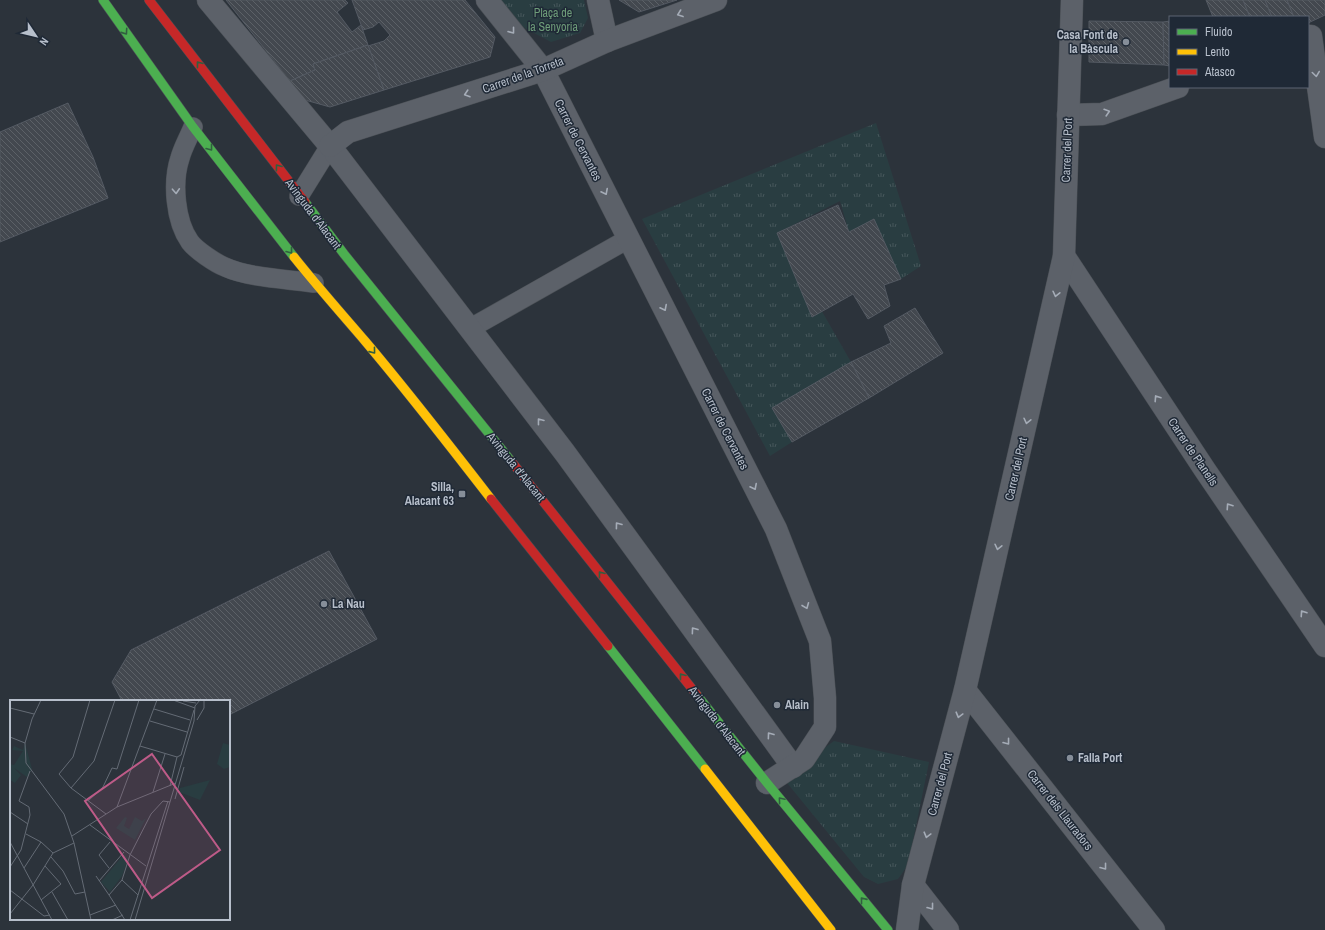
<svg xmlns="http://www.w3.org/2000/svg" width="1325" height="930" viewBox="0 0 1325 930" font-family="'Archivo Narrow',sans-serif">
<defs>
<pattern id="park-tufts" width="24" height="20" patternUnits="userSpaceOnUse"><rect width="24" height="20" fill="#293d41"/><path d="M3 7l-1-3M5 7V3M7 7l1-3M15 17l-1-3M17 17v-4M19 17l1-3" fill="none" stroke="#46575b"/></pattern>
<pattern id="building-back-hatch" width="6" height="6" patternUnits="userSpaceOnUse"><rect width="6" height="6" fill="#43484f"/><path d="M-1 5l2 2M0 0l6 6M5-1l2 2" fill="none" stroke="#5c6167"/></pattern>
</defs>
<rect width="100%" height="100%" fill="#2c333b"/>
<g fill="url(#park-tufts)">
<path d="M499,0h85l4,18 -8,15 -29,9 -32,-17z"/>
<path d="M876,123l45,143 -20,13 -27,-60 -25,13 -9,-31 -63,32 74,129 -78,46 19,34 -22,14 -128,-237z"/>
<path d="M834,741l95,21 -21,103 -10,14 -20,5 -14,-7 -81,-99z"/>
</g>
<g fill="url(#building-back-hatch)" stroke="#545a63">
<path d="M226,0h119l3,3 -11,9 15,20 9,-7 7,20 -55,19 2,6 -25,11z"/>
<path d="M352,0h113l30,37 -5,20 -106,33 -16,-44 16,-5 6,-6 -11,-13 -6,5 -10,3z"/>
<path d="M619,0h58l-38,12z"/>
<path d="M1206,0h37l7,17h-37z"/>
<path d="M1243,0h22l7,17h-22z"/>
<path d="M1265,0h22l7,17h-22z"/>
<path d="M1287,0h38v15l-17,8v-6h-14z"/>
<path d="M1089,21l74,1 1,43 -75,-3z"/>
<path d="M1170,21v45l-6,-1 -1,-43z"/>
<path d="M368,45l16,45 -54,17 -25,-7 -15,-19 25,-11 -2,-6z"/>
<path d="M68,103l25,54 15,41 -108,44v-110z"/>
<path d="M838,205l11,27 25,-13 27,60 -17,6 6,21 -22,13 -15,-25 -41,23 -35,-84z"/>
<path d="M915,308l28,45 -74,45 -18,-36 40,-19 -7,-17z"/>
<path d="M851,362l18,36 -77,44 -20,-34z"/>
<path d="M329,551l48,88 -148,76v-14h-107l-10,-19 19,-32z"/>
</g>
<g fill="none" stroke-linecap="round" stroke-linejoin="round">
<g stroke="#4a4f55" stroke-width="20">
<g id="lane">
<path d="M193,127c-4,10 -10,20 -13,31 -8,24 -5,63 10,84 6,8 25,21 35,25 24,11 62,12 89,16"/>
<path d="M299,196l31,-50"/>
<path d="M469,329l159,-90"/>
</g>
</g>
<g stroke="#4a4f55" stroke-width="23">
<g id="street">
<path d="M208,0l122,146 235,307 78,107 150,207"/>
<path d="M487,0l56,70 233,459 44,112 5,57v29l-21,32 -37,24"/>
<path d="M598,0l9,41"/>
<path d="M1311,36l14,101"/>
<path d="M1068,115l34,-1 76,-27"/>
<path d="M330,146l18,-14 195,-62 64,-29 109,-41"/>
<path d="M1064,256l141,214 120,176"/>
<path d="M965,690l189,240"/>
<path d="M913,885l35,45"/>
<path d="M907,930l6,-45 52,-195 99,-434 8,-256"/>
</g>
</g>
<g stroke="#4a4f55" stroke-width="10">
<g id="fast">
<path d="M103,0l90,127 101,130"/>
<path d="M305,202l39,52 167,207"/>
<path d="M608,646l97,123"/>
<path d="M697,695l70,88 121,147"/>
</g>
</g>
<g stroke="#4a4f55" stroke-width="10">
<g id="slow">
<path d="M294,257c23,29 47,56 71,84 44,52 85,105 126,158"/>
<path d="M705,769l126,161"/>
</g>
</g>
<g stroke="#4a4f55" stroke-width="10">
<g id="jam">
<path d="M149,0l156,202"/>
<path d="M511,461l186,234"/>
<path d="M491,499l117,147"/>
</g>
</g>
<use href="#lane" stroke="#5c6169" stroke-width="19"/>
<use href="#street" stroke="#5c6169" stroke-width="22"/>
<use href="#fast" stroke="#4caf50" stroke-width="9"/>
<use href="#slow" stroke="#ffc107" stroke-width="9"/>
<use href="#jam" stroke="#c62828" stroke-width="9"/>
</g>
<defs><path id="oneway-chevron" d="M-2-3.5L2.5 0L-2 3.5" fill="none" stroke-width="1.6" stroke-linecap="round" stroke-linejoin="round"/></defs>
<g stroke="#a5acb7">
<use href="#oneway-chevron" transform="translate(680 14) rotate(160)"/>
<use href="#oneway-chevron" transform="translate(512 31) rotate(52)"/>
<use href="#oneway-chevron" transform="translate(1316 74) rotate(82)"/>
<use href="#oneway-chevron" transform="translate(467 94) rotate(162)"/>
<use href="#oneway-chevron" transform="translate(1107 112) rotate(-17)"/>
<use href="#oneway-chevron" transform="translate(176 191) rotate(87)"/>
<use href="#oneway-chevron" transform="translate(605 192) rotate(63)"/>
<use href="#oneway-chevron" transform="translate(1056 294) rotate(103)"/>
<use href="#oneway-chevron" transform="translate(664 308) rotate(63)"/>
<use href="#oneway-chevron" transform="translate(1157 398) rotate(-123)"/>
<use href="#oneway-chevron" transform="translate(540 421) rotate(-128)"/>
<use href="#oneway-chevron" transform="translate(1027 421) rotate(103)"/>
<use href="#oneway-chevron" transform="translate(754 487) rotate(63)"/>
<use href="#oneway-chevron" transform="translate(1229 506) rotate(-124)"/>
<use href="#oneway-chevron" transform="translate(618 525) rotate(-127)"/>
<use href="#oneway-chevron" transform="translate(998 547) rotate(103)"/>
<use href="#oneway-chevron" transform="translate(806 606) rotate(68)"/>
<use href="#oneway-chevron" transform="translate(1303 613) rotate(-124)"/>
<use href="#oneway-chevron" transform="translate(694 630) rotate(-126)"/>
<use href="#oneway-chevron" transform="translate(959 715) rotate(105)"/>
<use href="#oneway-chevron" transform="translate(770 735) rotate(-126)"/>
<use href="#oneway-chevron" transform="translate(1007 742) rotate(52)"/>
<use href="#oneway-chevron" transform="translate(927 835) rotate(105)"/>
<use href="#oneway-chevron" transform="translate(1104 867) rotate(52)"/>
<use href="#oneway-chevron" transform="translate(931 907) rotate(52)"/>
</g>
<g stroke="#315f40">
<use href="#oneway-chevron" transform="translate(125 32) rotate(55)"/>
<use href="#oneway-chevron" transform="translate(199 64) rotate(-128)"/>
<use href="#oneway-chevron" transform="translate(210 148) rotate(52)"/>
<use href="#oneway-chevron" transform="translate(278 167) rotate(-127)"/>
<use href="#oneway-chevron" transform="translate(290 251) rotate(52)"/>
<use href="#oneway-chevron" transform="translate(373 351) rotate(51)"/>
<use href="#oneway-chevron" transform="translate(601 574) rotate(-128)"/>
<use href="#oneway-chevron" transform="translate(682 676) rotate(-128)"/>
<use href="#oneway-chevron" transform="translate(781 800) rotate(-130)"/>
<use href="#oneway-chevron" transform="translate(863 900) rotate(-129)"/>
</g>
<g fill="#868e99" stroke="#1f2936" stroke-width="1.5">
<circle cx="1126" cy="42" r="4"/>
<rect x="458" y="490" width="8" height="8" rx="2"/>
<circle cx="324" cy="604" r="4"/>
<circle cx="777" cy="705" r="4"/>
<circle cx="1070" cy="758" r="4"/>
</g>
<g text-anchor="middle" dominant-baseline="central" stroke-width="3" stroke-linejoin="round" paint-order="stroke">
<g font-size="12" fill="#6e9c79" stroke="#1f2936">
<text x="553" y="13">Plaça de<tspan x="553" dy="14">la Senyoria</tspan></text>
</g>
<g font-size="12" font-weight="bold" fill="#b7bfcb" stroke="#1f2936" text-anchor="start">
<text x="1118" y="35" text-anchor="end">Casa Font de<tspan x="1118" dy="14">la Bàscula</tspan></text>
<text x="454" y="487" text-anchor="end">Silla,<tspan x="454" dy="14">Alacant 63</tspan></text>
<text x="332" y="604">La Nau</text>
<text x="785" y="705">Alain</text>
<text x="1078" y="758">Falla Port</text>
</g>
<g font-size="12" fill="#b7bfcb" stroke="#1f2936">
<text transform="translate(523 75) rotate(-20)">Carrer de la Torreta</text>
<text transform="translate(578 140) rotate(63)">Carrer de Cervantes</text>
<text transform="translate(1067 150) rotate(-88)">Carrer del Port</text>
<text transform="translate(313 214) rotate(53)">Avinguda d'Alacant</text>
<text transform="translate(725 429) rotate(63)">Carrer de Cervantes</text>
<text transform="translate(1193 452) rotate(56)">Carrer de Planells</text>
<text transform="translate(516 467) rotate(51)">Avinguda d'Alacant</text>
<text transform="translate(1016 469) rotate(-77)">Carrer del Port</text>
<text transform="translate(717 721) rotate(52)">Avinguda d'Alacant</text>
<text transform="translate(940 784) rotate(-75)">Carrer del Port</text>
<text transform="translate(1060 810) rotate(52)">Carrer dels Llauradors</text>
</g>
</g>
<g transform="translate(10 700)">
<rect width="220" height="220" fill="#2c333b"/>
<path d="M15,43l7,26 -5,8 -13,-9 7,7 -6,8 -5,-3v-16l4,1 9,-14 -11,-1 2,-4 9,4zM213,43l7,2v22l-6,2 -7,-5zM200,80l-10,20 -21,-8 1,-4zM115,117l2,1 -3,8 5,3 6,-12 7,4 4,-3 -11,22 -19,-12zM114,154l4,5 -6,17 -12,16 -9,-10z" fill="#293d41"/>
<path fill="none" stroke="#646b75" stroke-width="1" d="M31,0l-9,19 -7,24 1,20 38,51 10,29 17,77M80,0l-17,57 -14,17 12,14 35,26M163,0l22,8M173,1l13,2M0,8l24,6M144,9l36,11M187,20l7,-12v-8M140,21l37,11M0,37l15,6M130,46l37,11M167,57l4,-2 13,-45M160,86l7,-29M61,88l23,-27 21,-61M143,92l12,-38M165,99l9,-32M78,101l15,-14 9,-19 5,1 22,-69M107,107l40,-107M0,112l18,12M80,125l56,41M16,134l15,8 12,11M62,136l45,-29 59,-24M0,142l42,78M41,157l12,14 12,23 10,-2M0,167l11,-17 9,-35 -1,-8 -10,-6 11,-30M14,168l17,-26M99,168l-10,-13 11,-13M86,176l13,19 13,-15 8,-25 21,-41 12,-13 7,1M112,180l16,15M89,181l25,-29M0,190l34,26 6,-1M42,192l16,28M99,195l16,25M31,200l20,-16 -16,-18M0,214l23,-29 20,-32 21,-10M80,215l26,-10M102,220l11,-5M120,220l38,-119M125,220l59,-199 1,-15 5,-6"/>
<path fill="#be5b88" fill-opacity="0.15" stroke="#be5b88" stroke-width="2" d="M142,54l68,96 -68,48 -67,-97z"/>
<rect width="220" height="220" fill="none" stroke="#b7bfcb" stroke-width="2"/>
</g>
<rect x="1169" y="16" width="140" height="72" fill="#1f2936" stroke="#5c6572"/>
<rect x="1177" y="29" width="20" height="6" fill="#4caf50" stroke="#5c6572"/>
<text x="1205" y="36" font-size="12" fill="#b7bfcb">Fluido</text>
<rect x="1177" y="49" width="20" height="6" fill="#ffc107" stroke="#5c6572"/>
<text x="1205" y="56" font-size="12" fill="#b7bfcb">Lento</text>
<rect x="1177" y="69" width="20" height="6" fill="#c62828" stroke="#5c6572"/>
<text x="1205" y="76" font-size="12" fill="#b7bfcb">Atasco</text>
<g transform="translate(36 36) rotate(125)" stroke="#1f2936" stroke-width="3" paint-order="stroke">
<path d="M0-3L7 15L0 10L-7 15Z" fill="#b7bfcb"/>
<text y="-6" font-size="11" font-weight="bold" text-anchor="middle" fill="#b7bfcb">N</text>
</g>
</svg>
